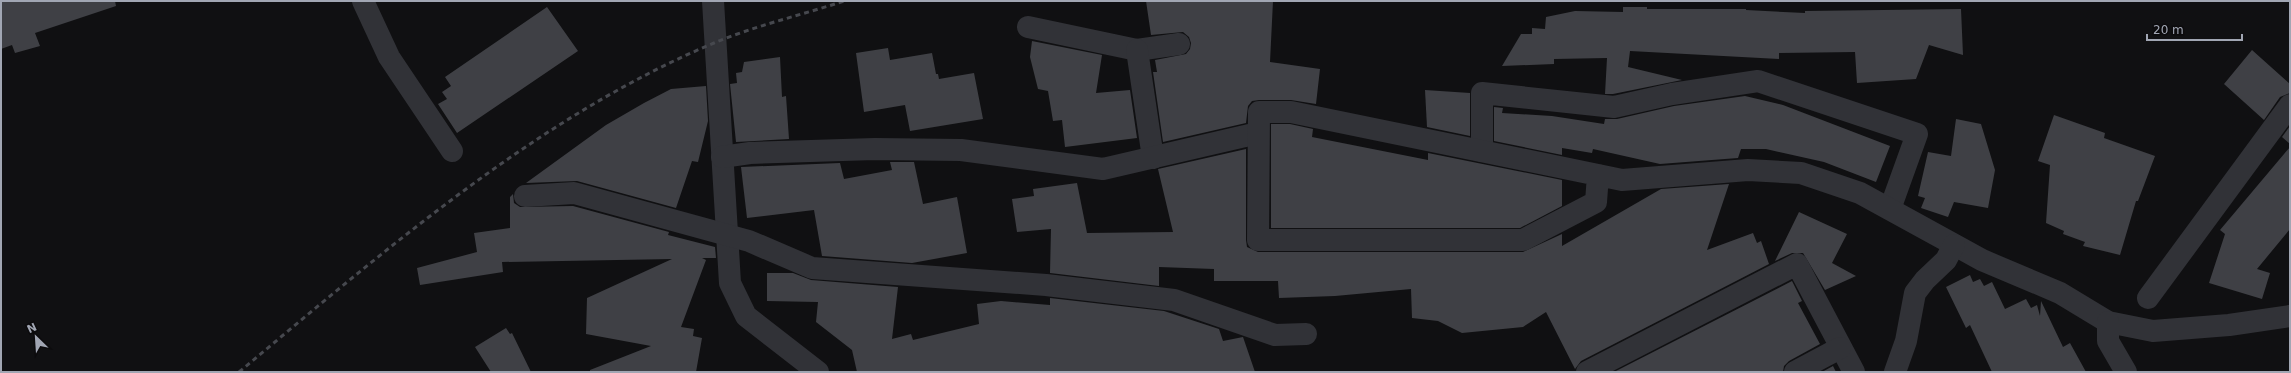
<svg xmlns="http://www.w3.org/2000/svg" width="2291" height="373" viewBox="0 0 2291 373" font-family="'DejaVu Sans',sans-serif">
<rect width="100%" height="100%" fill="#101012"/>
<g fill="#3f4045">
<path d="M1,1h114l1,5 -81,27 5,13 -25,7 -3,-8 -11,4z"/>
<path d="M1146,1h127l-3,61 50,7 -4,35 -25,-4h-32l-7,1 -4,5 -2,17 -83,19 -10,-70h4l-2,-12 31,-6 4,-5 1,-6 -2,-6 -6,-5 -32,3z"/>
<path d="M547,7l31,44 -121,82 -19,-29 9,-5 -5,-7 9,-6 -6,-9z"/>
<path d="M1623,7h24v2h99v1l59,3v-2l156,-2 2,46 -34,-10 -13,34 -59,4 -2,-31 -76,1v6l-149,-8 -2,16 54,13 -69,14h-8l2,-36 -53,1v5l-52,2 19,-32h11v-6l13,1 1,-12 29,-6 48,1z"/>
<path d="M1032,41l70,14 -6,38 34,-3 7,48 -72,9 -3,-27 -9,1 -5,-30 -10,-2 -8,-32z"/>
<path d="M888,48l2,12 42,-7 4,21h2l1,5 35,-6 9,46 -73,12 -5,-26 -41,7 -8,-59z"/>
<path d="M2252,50l38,34v9l-10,4 -16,23 -40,-36z"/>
<path d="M780,57l2,40 4,-1 3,43 -53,3 -6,-58 7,-1 -1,-10 6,-1 2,-10z"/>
<path d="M706,86l2,35 -10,41 -6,-1 -16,47 -99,-27 -51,2 80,-58 38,-22 27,-14z"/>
<path d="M1425,90l45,3v43l-43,-9z"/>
<path d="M1745,96l38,9 107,41 -14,36 -52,-20 -58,-13h-25l-3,9 -78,6 -67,-15 -1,4 -30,-5v7l-68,-14v-34l9,1 -1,5 50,3 52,8 1,-5h12l57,-13z"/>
<path d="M2054,115l51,18 -1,5 51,18 -17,45h-2l-16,54 -37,-9 2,-4 -22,-8 1,-3 -18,-8 4,-58 -12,-4z"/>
<path d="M1956,119l25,5 14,46 -7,38 -34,-6 -6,15 -27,-9 4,-10 -7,-2 10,-44 23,4z"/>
<path d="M1271,124h19l23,5 -1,8 116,23v-7l134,27v26l-42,22h-249z"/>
<path d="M2290,126v18l-8,-7z"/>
<path d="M2290,147v82l-33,40 13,4 -8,26 -53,-16 16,-49 -5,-4z"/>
<path d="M1246,149v91l1,7 11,5h265l39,-18v12l99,-57 68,-5 -22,66 46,-17 4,10 4,-2 8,23 -188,97 -6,8 -29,-57 -23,15 -61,6 -24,-12 -26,-3 -1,-29 -76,7 -56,2 -1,-17h-64v-12l-55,-2v19l-109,-13 1,-44 -34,3 -5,-33 22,-3 -1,-7 44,-6 10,50 86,-1 -15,-63z"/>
<path d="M890,162h24l9,42 34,-7 10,56 -55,10 -90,-7 -8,-46 -67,8 -6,-51 99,-4 4,16 48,-9z"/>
<path d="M513,194l1,9 6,4 53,-1 96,26 -1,3 47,12 1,11h-14l4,2 -25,67 13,2 -1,7 9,2 -6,34h-106v-2l61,-24 -65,-12 1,-36 85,-39 -170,3 1,10 -83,13 -3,-17 60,-16 -3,-19 36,-5v-31z"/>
<path d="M1799,212l48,22 -15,29 24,13 -31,14 -22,-37h-11l-17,8z"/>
<path d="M767,273h26l18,7 87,7 -6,52 19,-5 2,6 66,-16 -2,-20 24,-3 49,4v-7l114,13 55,18 4,12 20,-4 12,35h-398l-5,-22 -36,-28 2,-20 -51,-1z"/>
<path d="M1970,275l3,7 7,-3 4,7 8,-4 13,27 21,-10 5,9 6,-3 3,11 1,-15 22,46 7,-4 16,29h-94l-22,-47 -4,3 -20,-41z"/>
<path d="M1792,281l10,20 -4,2 22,41 -31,17 -5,5 -1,6h-169z"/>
<path d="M506,328l4,6 2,-1 19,39h-40l-16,-25z"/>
<path d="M1833,366l3,6h-14z"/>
</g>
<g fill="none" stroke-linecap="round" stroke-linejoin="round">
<g stroke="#313237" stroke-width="22">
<path d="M363,1l26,56 63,94"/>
<path d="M713,1l17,282 16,33 72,56"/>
<path d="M1028,27l109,23 42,-6"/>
<path d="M1137,50l16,108"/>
<path d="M1482,151v-58l132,14 58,-13 86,-13 159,53 -27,75"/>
<path d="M722,157l28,-4 125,-4 86,1 142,19 155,-36"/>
<path d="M1598,175l-2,27 -73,38h-265l1,-128h32l307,63 24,5 126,-10 53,3 59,20 122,67 78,33 48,29 45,9 76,-6 61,-9"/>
<path d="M525,196l49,-3 175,48 63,27 234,17 128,15 101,35 31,-1"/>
<path d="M2148,298l142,-193"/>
<path d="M2108,322v19l18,31"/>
<path d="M1587,372l210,-108 57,108"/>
<path d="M1795,372l45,-24"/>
<path d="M1895,372l11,-31 9,-48 10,-13 21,-20 8,-15"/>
</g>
<path stroke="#46484e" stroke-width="3" stroke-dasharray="5 4" stroke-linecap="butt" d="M239,372c144,-120 300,-256 475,-329 40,-17 88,-28 130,-42"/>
</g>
<rect width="2291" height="373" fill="none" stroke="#a1a6b3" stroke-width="4"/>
<g transform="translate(36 337) rotate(335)" stroke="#0c0b0d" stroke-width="3" paint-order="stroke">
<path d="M0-3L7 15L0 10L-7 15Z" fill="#a1a6b3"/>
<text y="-6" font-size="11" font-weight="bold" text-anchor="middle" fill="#a1a6b3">N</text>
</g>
<path d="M2147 34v6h95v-6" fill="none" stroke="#a1a6b3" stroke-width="2"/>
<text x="2153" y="34" font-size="12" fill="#a1a6b3" stroke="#0c0b0d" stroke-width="3" paint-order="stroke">20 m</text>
</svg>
